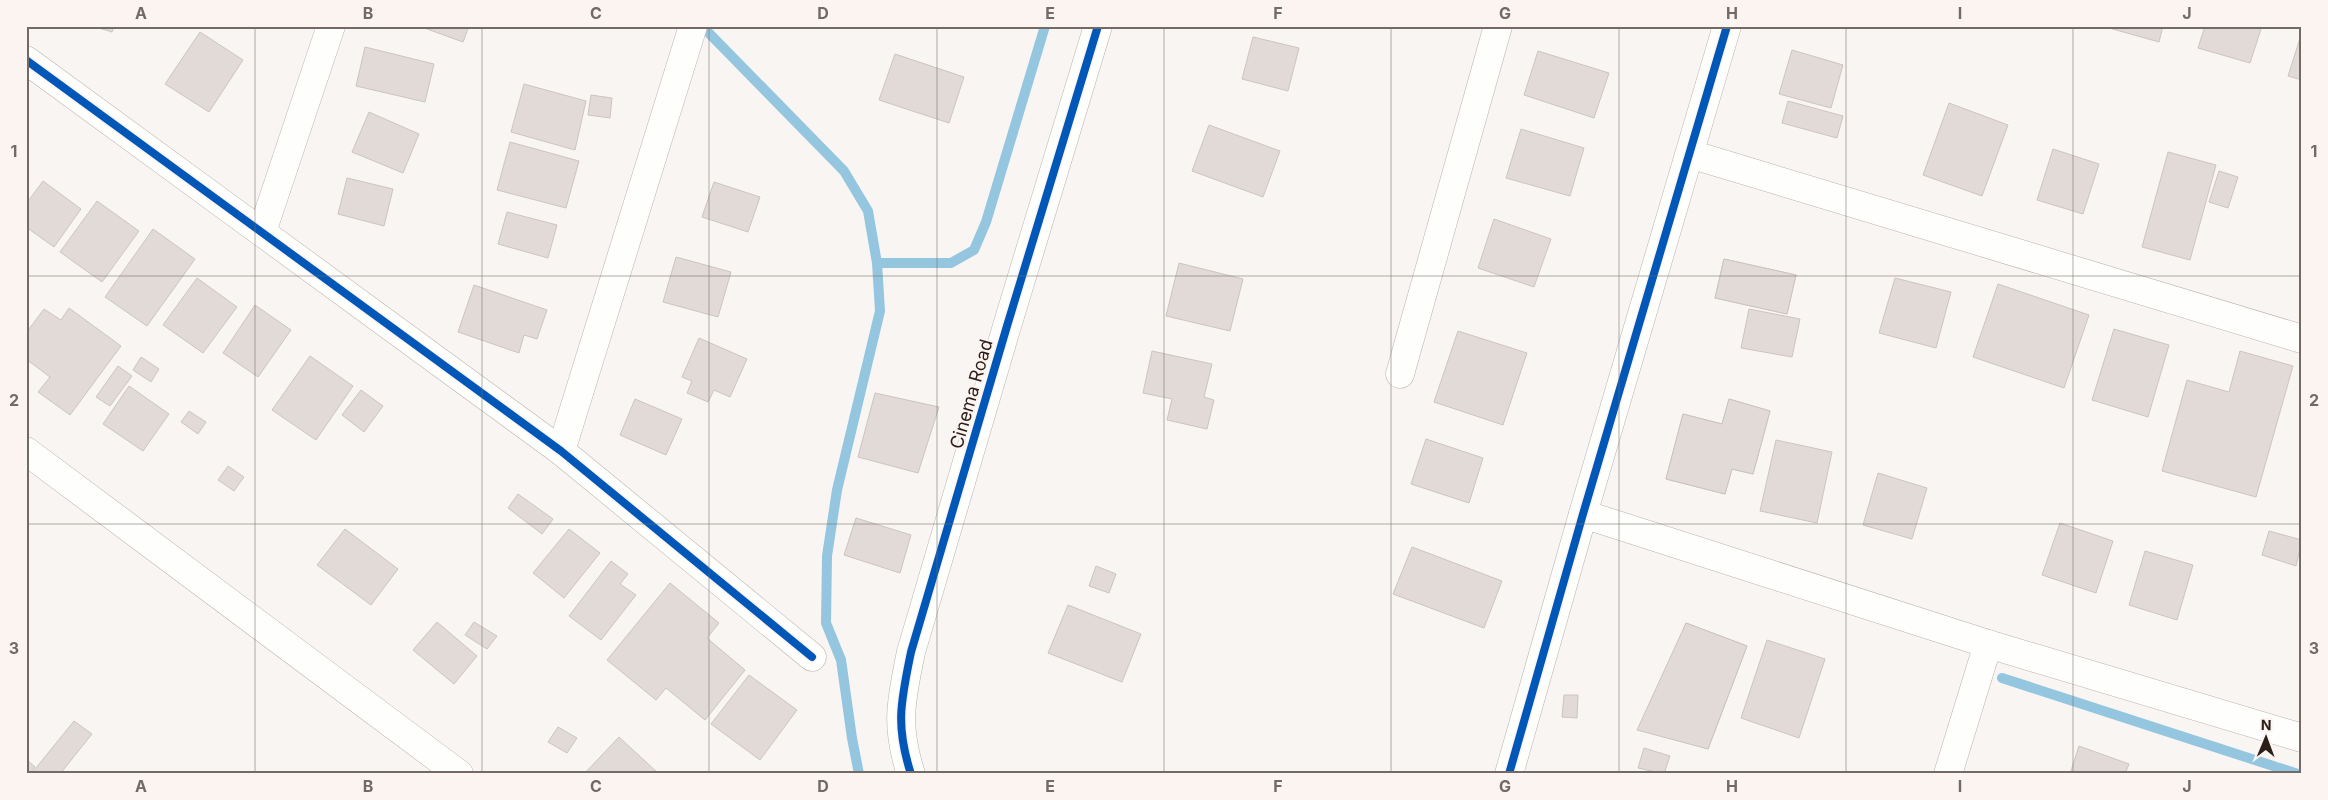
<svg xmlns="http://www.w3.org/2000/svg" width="2328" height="800" viewBox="0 0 2328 800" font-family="Inter,sans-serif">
<rect width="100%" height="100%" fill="#f9f5f3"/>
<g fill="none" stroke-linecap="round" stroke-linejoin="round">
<g stroke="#94c6df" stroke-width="10">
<path d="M702,26l142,145 24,40 9,52 3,48 -43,179 -10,66 -1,67 15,37 11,78 7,36"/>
<path d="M877,263h74l23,-13 12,-28 59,-196"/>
<path d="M2002,678l296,96"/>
</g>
</g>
<g fill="#e2dad7" stroke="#ccc4c1">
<path d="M92,26h22l-2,6z"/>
<path d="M419,26h50l-6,16z"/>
<path d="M2102,26h61l-4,16z"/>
<path d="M2205,26h57l-12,37 -52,-15z"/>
<path d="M200,32l43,28 -34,52 -44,-28z"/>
<path d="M2302,32v48l-14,-4z"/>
<path d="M1253,37l46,11 -11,43 -46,-12z"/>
<path d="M365,47l69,17 -9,38 -69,-16z"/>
<path d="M1792,50l51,15 -12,43 -52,-14z"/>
<path d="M1538,51l71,22 -15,45 -70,-23z"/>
<path d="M895,54l69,23 -15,46 -70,-23z"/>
<path d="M524,84l62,17 -11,49 -64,-18z"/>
<path d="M591,95l21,3 -2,20 -22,-3z"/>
<path d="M1788,101l55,15 -6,22 -55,-15z"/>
<path d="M1949,103l59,22 -26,71 -59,-21z"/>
<path d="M369,112l50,22 -16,39 -51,-21z"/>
<path d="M1209,125l71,26 -17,46 -71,-26z"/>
<path d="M1521,129l63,19 -14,48 -64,-18z"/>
<path d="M510,142l69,19 -13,47 -69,-18z"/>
<path d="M2053,149l46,15 -16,50 -46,-14z"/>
<path d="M2168,152l48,13 -26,95 -48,-13z"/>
<path d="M2219,171l19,6 -10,31 -19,-6z"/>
<path d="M347,178l46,11 -9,37 -46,-12z"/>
<path d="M43,181l38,28 -27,38 -28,-20v-23z"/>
<path d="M714,182l46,15 -12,35 -46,-15z"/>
<path d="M97,201l42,30 -37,51 -42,-30z"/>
<path d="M507,212l50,13 -9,33 -50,-14z"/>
<path d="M1494,219l57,20 -17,48 -56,-19z"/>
<path d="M153,229l42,30 -48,67 -42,-29z"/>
<path d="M676,257l55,15 -13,45 -55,-15z"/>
<path d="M1724,259l72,16 -9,39 -72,-16z"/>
<path d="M1724,259l72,16 -9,39 -72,-16z"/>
<path d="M1179,263l64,16 -13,52 -64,-15z"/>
<path d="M197,278l40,29 -34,46 -40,-28z"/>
<path d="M1895,278l56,14 -15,56 -57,-15z"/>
<path d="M1998,284l91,31 -25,73 -91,-31z"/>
<path d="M474,285l73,25 -10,29 -13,-4 -5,18 -61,-21z"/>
<path d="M255,305l36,25 -33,47 -35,-24z"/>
<path d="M69,308l52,38 -51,69 -32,-23 12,-15 -24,-18v-26l18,-24 17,11z"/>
<path d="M1749,309l51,10 -8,38 -51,-9z"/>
<path d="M2114,329l55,16 -21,72 -56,-17z"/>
<path d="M1458,331l69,22 -24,72 -69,-23z"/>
<path d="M699,338l48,21 -17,38 -16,-7 -6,12 -21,-9 5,-12 -10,-4z"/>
<path d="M1152,351l60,13 -8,33 10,3 -7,29 -40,-9 5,-21 -29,-6z"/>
<path d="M2240,351l53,15 -37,131 -94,-26 25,-91 42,12z"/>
<path d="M310,356l43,30 -37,54 -44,-30z"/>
<path d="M141,357l18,12 -8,13 -18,-12z"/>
<path d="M118,366l14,10 -22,30 -14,-9z"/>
<path d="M129,386l40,28 -26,37 -40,-27z"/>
<path d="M361,390l22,16 -19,26 -22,-17z"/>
<path d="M875,393l64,14 -21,66 -60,-16z"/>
<path d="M635,399l47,20 -16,36 -46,-20z"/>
<path d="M1729,399l41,12 -17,63 -21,-5 -7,25 -59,-15 17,-65 39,10z"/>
<path d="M1729,399l41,12 -17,63 -21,-5 -7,25 -59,-15 17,-65 39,10z"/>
<path d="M189,411l17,11 -8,12 -17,-12z"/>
<path d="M1426,439l57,19 -14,45 -58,-19z"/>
<path d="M1776,440l56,12 -15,71 -57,-12z"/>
<path d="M228,466l16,11 -10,14 -16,-11z"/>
<path d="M1878,473l49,15 -15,51 -49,-14z"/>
<path d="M518,494l35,25 -11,15 -34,-26z"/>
<path d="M856,518l55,17 -11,38 -56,-18z"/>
<path d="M2060,523l53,18 -17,52 -54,-18z"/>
<path d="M345,529l53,40 -27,36 -54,-40z"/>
<path d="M569,529l31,24 -36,45 -31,-25z"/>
<path d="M2269,531l33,9 -6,26 -34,-11z"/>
<path d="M1412,547l90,34 -18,47 -91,-34z"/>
<path d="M2145,551l48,14 -16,55 -48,-15z"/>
<path d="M611,561l17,13 -8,10 16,11 -35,45 -32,-24z"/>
<path d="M1096,566l20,8 -7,19 -20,-7z"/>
<path d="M670,583l49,40 -12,15 38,32 -40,50 -39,-32 -10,12 -49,-40z"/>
<path d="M1068,605l73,29 -19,48 -74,-29z"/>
<path d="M437,622l40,34 -23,28 -41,-34z"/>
<path d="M474,622l23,14 -10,13 -22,-14z"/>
<path d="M1686,623l61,23 -39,103 -61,-23z"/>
<path d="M1686,623l61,23 -39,103 -71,-19z"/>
<path d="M1767,640l58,19 -26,79 -58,-20z"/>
<path d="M749,675l48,35 -37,50 -49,-36z"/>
<path d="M1564,695h14l-1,23 -15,-1z"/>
<path d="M74,721l18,13 -32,40h-29z"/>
<path d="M558,727l19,11 -10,15 -19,-11z"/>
<path d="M619,737l40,37h-75z"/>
<path d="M2079,746l50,18 -4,10h-55z"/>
<path d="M1644,748l26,8 -6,18 -26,-6z"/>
<path d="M26,759l9,8 -6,7h-3z"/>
</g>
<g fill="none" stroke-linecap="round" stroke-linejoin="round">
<g stroke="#bab2af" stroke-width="29">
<g id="street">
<path d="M26,60l535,391 251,206"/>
<path d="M1690,154l612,185"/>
<path d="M262,232l69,-206"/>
<path d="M1400,374l98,-348"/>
<path d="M561,451l132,-425"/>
<path d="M1583,514l405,130 314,94"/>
<path d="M911,774c-16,-49 -10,-73 0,-122l96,-326 91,-300"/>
<path d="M1509,774l74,-260 144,-488"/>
<path d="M1948,774l40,-130"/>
</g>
</g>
<g stroke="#bab2af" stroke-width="29">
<path id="secondary" d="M26,451l433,323"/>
</g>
<use href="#street" stroke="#fefefd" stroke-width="28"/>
<use href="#secondary" stroke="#fefefd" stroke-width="28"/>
<g stroke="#fbf4f1" stroke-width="11">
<g id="cycleway">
<path d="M26,60l535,391 251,206"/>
<path d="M911,774c-16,-49 -10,-73 0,-122l96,-326 91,-300"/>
<path d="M1509,774l74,-260 144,-488"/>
</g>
</g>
<use href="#cycleway" stroke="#0057b8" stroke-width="8"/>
</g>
<path fill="none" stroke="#736965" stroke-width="1" stroke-opacity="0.55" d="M255,26v748M482,26v748M709,26v748M937,26v748M1164,26v748M1391,26v748M1619,26v748M1846,26v748M2073,26v748M26,276h2276M26,524h2276"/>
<g text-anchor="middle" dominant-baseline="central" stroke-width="4.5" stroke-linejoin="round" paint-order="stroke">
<g font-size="18" fill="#2b1e19" stroke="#fbf4f1">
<text transform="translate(971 394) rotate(-74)">Cinema Road</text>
</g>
</g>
<rect width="2328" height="800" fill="none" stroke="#fbf4f1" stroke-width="55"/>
<g transform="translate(2266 738) rotate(1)" stroke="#fbf4f1" stroke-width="4" paint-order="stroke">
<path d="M0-4L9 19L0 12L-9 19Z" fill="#2b1e19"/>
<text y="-8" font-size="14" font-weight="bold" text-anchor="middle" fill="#2b1e19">N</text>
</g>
<rect x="28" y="28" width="2272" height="744" fill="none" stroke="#736965" stroke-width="2"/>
<g font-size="16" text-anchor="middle" font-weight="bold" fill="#736965">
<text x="141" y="19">A</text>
<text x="368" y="19">B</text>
<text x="596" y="19">C</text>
<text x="823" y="19">D</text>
<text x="1050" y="19">E</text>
<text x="1278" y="19">F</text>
<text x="1505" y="19">G</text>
<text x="1732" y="19">H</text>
<text x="1960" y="19">I</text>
<text x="2187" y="19">J</text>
<text x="14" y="157">1</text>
<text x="2314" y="157">1</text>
<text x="14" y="406">2</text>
<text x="2314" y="406">2</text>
<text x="14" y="654">3</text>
<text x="2314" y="654">3</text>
<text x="141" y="792">A</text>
<text x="368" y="792">B</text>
<text x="596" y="792">C</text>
<text x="823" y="792">D</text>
<text x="1050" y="792">E</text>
<text x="1278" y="792">F</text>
<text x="1505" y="792">G</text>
<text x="1732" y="792">H</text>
<text x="1960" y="792">I</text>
<text x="2187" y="792">J</text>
</g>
</svg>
